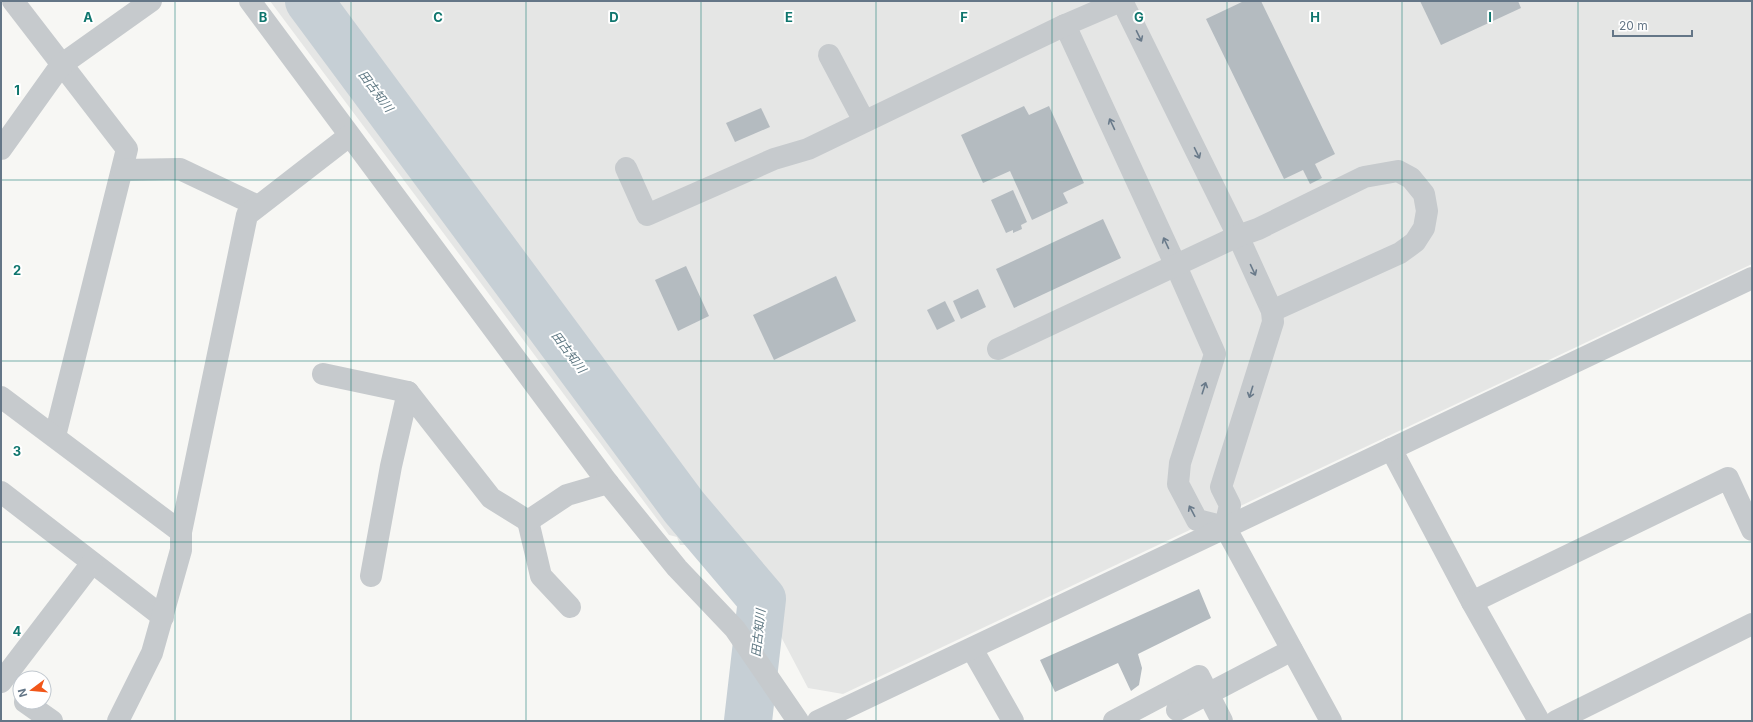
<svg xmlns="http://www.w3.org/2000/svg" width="1753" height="722" viewBox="0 0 1753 722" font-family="Inter,'Noto Sans JP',sans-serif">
<rect width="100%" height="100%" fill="#f7f7f4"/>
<path fill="#e5e6e5" d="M270,1h1482v263l-909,430 -35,-6 -31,-59 -8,5 -22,-31 -26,-32 -35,-26h-6l-3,-8 -8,-2z"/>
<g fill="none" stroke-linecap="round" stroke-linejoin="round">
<path stroke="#c6cfd5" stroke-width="48" d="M309,1l375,506 78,92 -14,122"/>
</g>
<g fill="#b4bbc0">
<path d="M1244,1h17l74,153 -20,10 7,14 -12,6 -7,-14 -19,9 -78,-160z"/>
<path d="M1420,1h98l3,7 -80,37z"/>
<path d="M1024,106l5,9 20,-9 35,77 -21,10 5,10 -36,17 -22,-49 -27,12 -22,-48z"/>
<path d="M761,108l9,19 -35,15 -9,-19z"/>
<path d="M1013,190l14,32 -6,3 1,4 -9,4v-3l-7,3 -15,-33z"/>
<path d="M1103,219l18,39 -107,50 -18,-39z"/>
<path d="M686,266l23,50 -31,15 -23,-51z"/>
<path d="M836,276l20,45 -82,39 -21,-45z"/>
<path d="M978,289l8,18 -25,12 -8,-18z"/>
<path d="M945,301l10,20 -18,9 -10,-20z"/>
<path d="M1199,589l12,29 -73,36 4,14 -3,17 -8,6 -13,-28 -63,29 -15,-32z"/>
</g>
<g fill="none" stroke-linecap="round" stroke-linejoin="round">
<g stroke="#c6cacd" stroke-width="22">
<path d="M13,1l114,148 -72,287"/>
<path d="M250,1l358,482 69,85 58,61 63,92"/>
<path d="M1122,1l116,235 34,75 1,11 -52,165 9,18 -5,22 106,194"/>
<path d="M1065,25l111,241 39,88 -35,109 -2,21 19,36 28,7"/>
<path d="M829,55l35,66"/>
<path d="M1,149l60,-84 90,-64"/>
<path d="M626,168l21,47 127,-56 34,-10 257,-124 56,-24"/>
<path d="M123,170l57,-1 78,37"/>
<path d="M998,349l240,-113 20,-7 106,-52 34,-6 13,7 13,16 3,17 -3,17 -9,14 -15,11 -128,58"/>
<path d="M323,374l85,18"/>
<path d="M1,397l180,135"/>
<path d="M1391,449l81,153 67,119"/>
<path d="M1,492l162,125"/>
<path d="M528,521l13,55 29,31"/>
<path d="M371,576l20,-110 17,-74 83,106 37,23 39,-26 41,-12"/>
<path d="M1472,602l256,-124 24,52"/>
<path d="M972,649l41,72"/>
<path d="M1,682l91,-119"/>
<path d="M25,702l27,19"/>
<path d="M1177,710l115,-60"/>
<path d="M118,721l34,-68 29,-103v-18l66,-317 102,-79"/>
<path d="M818,721l934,-443"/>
<path d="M1114,721l85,-45 23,45"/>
<path d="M1556,721l196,-97"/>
</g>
</g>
<defs><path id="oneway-shaft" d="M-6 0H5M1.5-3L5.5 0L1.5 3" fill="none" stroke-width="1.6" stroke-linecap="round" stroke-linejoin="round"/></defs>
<g stroke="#697a8a">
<use href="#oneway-shaft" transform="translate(1139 36) rotate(64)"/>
<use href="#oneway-shaft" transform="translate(1112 124) rotate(-115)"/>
<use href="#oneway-shaft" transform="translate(1197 153) rotate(64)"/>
<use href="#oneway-shaft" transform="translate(1166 243) rotate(-115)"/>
<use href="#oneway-shaft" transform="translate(1253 270) rotate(65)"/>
<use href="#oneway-shaft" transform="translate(1204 388) rotate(-72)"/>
<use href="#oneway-shaft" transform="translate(1251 392) rotate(107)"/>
<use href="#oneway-shaft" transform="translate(1192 511) rotate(-118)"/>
</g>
<path fill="none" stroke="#0f766e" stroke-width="1" stroke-opacity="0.55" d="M175,1v720M351,1v720M526,1v720M701,1v720M876,1v720M1052,1v720M1227,1v720M1402,1v720M1578,1v720M1,180h1751M1,361h1751M1,542h1751"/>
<g text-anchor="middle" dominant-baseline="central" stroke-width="4" stroke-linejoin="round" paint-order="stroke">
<g font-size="12" font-style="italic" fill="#5f7883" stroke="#fff">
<text transform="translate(376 91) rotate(53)">田古知川</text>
<text transform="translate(569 352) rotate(53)">田古知川</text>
<text transform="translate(758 633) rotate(-84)">田古知川</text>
</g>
</g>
<g font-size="13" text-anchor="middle" font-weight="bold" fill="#0f766e" stroke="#fff" stroke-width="4" stroke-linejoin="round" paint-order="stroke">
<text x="88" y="22">A</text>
<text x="263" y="22">B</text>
<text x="438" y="22">C</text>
<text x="614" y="22">D</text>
<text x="789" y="22">E</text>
<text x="964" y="22">F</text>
<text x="1139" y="22">G</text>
<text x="1315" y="22">H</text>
<text x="1490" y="22">I</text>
<text x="17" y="95">1</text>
<text x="17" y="275">2</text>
<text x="17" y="456">3</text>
<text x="17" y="636">4</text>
</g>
<rect width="1753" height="722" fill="none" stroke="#647687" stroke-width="4"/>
<g transform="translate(32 690) rotate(254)"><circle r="19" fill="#ffffff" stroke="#c1c8cf"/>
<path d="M0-3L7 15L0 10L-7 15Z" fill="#f15619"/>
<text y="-6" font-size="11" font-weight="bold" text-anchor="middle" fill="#647687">N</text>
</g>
<path d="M1613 30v6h79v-6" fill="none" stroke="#647687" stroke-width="2"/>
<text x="1619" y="30" font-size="12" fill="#647687" stroke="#ffffff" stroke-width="3" paint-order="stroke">20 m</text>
</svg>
